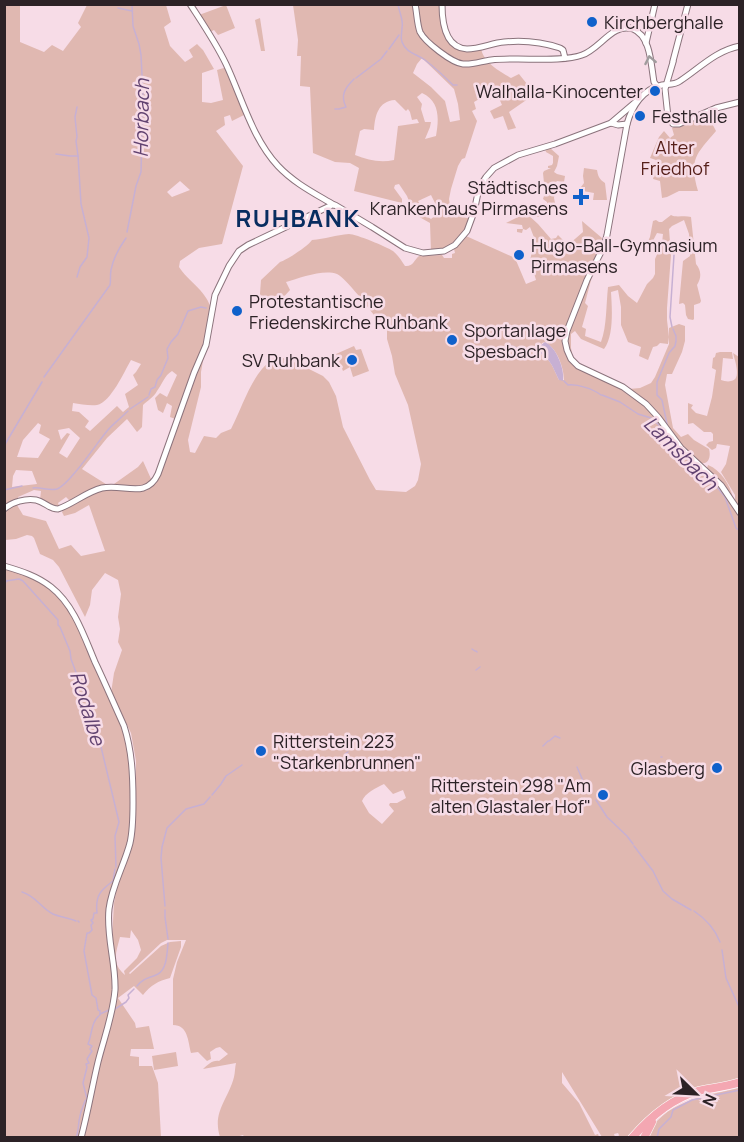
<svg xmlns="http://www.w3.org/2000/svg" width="744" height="1142" viewBox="0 0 744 1142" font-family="Manrope,sans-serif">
<rect width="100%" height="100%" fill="#f7dce7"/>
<g fill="#e0b8b1" fill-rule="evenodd">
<path d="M5,5h15v37l24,10 8,-7 11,6 18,-24 -3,-4 9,-18h79l5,17 -7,5 6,19 15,16 8,-5 -4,-7 8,-6 6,6 11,19 -12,4v29l9,1 12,-3 -6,-30 10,-3 19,47 -14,7 -2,-6 -6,2 1,8 -9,6 27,35 -21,78 -23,4 -19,13 -1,6c9,14 26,23 31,39l-5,29 -1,20 -3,17v15l-13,53 2,12 5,1 9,-17 12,2 5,-5 10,-4c10,-19 17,-43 31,-60 4,-5 10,-9 14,-14l25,10 22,11 6,6 7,14 7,31 27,53 6,10 30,2 9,-6 3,-6 3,-16 -13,-59 -13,-31 -3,-18 -5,-17v-8c-9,-10 -40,-53 -50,-57 -14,-5 -37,4 -51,8l4,8 -10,11 -11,-5 -5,12 -5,-1 2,-27 19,-18c7,-2 28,-16 32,-22 13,-1 24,-5 37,-6 7,0 38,13 44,17 5,4 8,9 12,15 8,1 9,-6 14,-10l23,-1 2,3h8v-4l3,-1 -1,-4 12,-13 49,22 11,26 10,-4 -6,-20 5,-20 -5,-13 -4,3 -3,-1 -1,4 -5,-1v-3h6l-1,-4 -16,-2 20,-10 12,11 13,15 5,-1 2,-3 10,10 15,-13 -1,-11 20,17 -17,65 3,3 -6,21 4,2 -1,7 16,6c6,-16 5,-37 7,-55l11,-2 9,11 9,7 10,-19 6,-6 2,-4v-15l7,-16 1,-9 -6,-1 -10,19 -2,2 -2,-2 7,-15 3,-16 3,-1 3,2h3l9,-7c5,3 13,0 20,2l5,47c5,6 6,13 1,21l4,16 -1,2 -6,2v14l-1,1 -5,-1 -2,-4 -1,-10 -2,-2 -4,1 4,-43 7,-5 -1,-22 -5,-14 -12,6 -3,3 2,26 -4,53v12l2,17 -1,7 -8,-1 -3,3 -4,1 -5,13 -9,-4 2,-9 -13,-5 -7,-17v-18l-3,-17 -7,2c1,16 3,44 -7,57l-23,-10 -6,-8 -4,3v14l2,11 6,9 50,21 11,-1 11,-5 4,-6 14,-33v-16l10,-4 6,2v15l-3,11 -10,22h-5l-2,11 8,43 8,9 7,-3 6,6 15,9c2,7 0,16 -8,14l15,19 23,33v564l-55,15 -54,43h-12l1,-2 -1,-2 -4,1 1,3h-13l-40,-65v11l17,20 16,32 3,-1 1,3 -354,1 -2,-3 -7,2h-16c-8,-25 8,-37 14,-60 1,-4 1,-10 2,-14l-33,6c5,-4 9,-9 16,-8l9,-7 -8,-7 -4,1 -6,4 1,7 -4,2 -9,-9 -7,1c-3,-12 -3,-28 -18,-28v-46l4,-17 9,-22h-19l-6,3 -32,30 1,1 31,-28 9,-4 11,-1v6l-11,31c-12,3 -19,7 -27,17l-9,-9 -16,12 17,25 1,5 13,-2 5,23h-23l-1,7 9,1v9h13l6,17 3,54h-78l7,-24 6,-38 -16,62 -75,1v-571l40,17 18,16 11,18 49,109 7,29 1,64 -4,29 -18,53 3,38 2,-37 3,-16 13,-37 6,-29v-60l-5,-28 -20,-40 3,-20 8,-23 -4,-8 2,-13 -2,-12 3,-23 -3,-14 -13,-7 -13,17 -2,15 -5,12 -26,-50 -6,-7 -13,-6 -6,-16 -2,-2 -5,-1 -11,4 -11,1zM180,181l10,9 -18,7 -5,-5zM545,342c12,6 19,26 19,38h-5c-6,-12 -8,-22 -22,-28l5,-9zM131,360l10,4 -5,8 -3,3 5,10 -13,9 4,13 -6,5 -6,-6 -27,25 -5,-4 4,-6 -10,-9 -7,-1 1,-8c7,1 17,3 24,2 14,-3 27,-33 34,-45zM172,371l5,4 -10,22 -7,-4 -5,5 3,12 5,3 4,-10 5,3 -2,11 8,3c-5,15 -17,62 -29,69 -9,6 -26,-1 -37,-1 -16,0 -33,12 -47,20l-3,4 2,4 11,-3 14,-8 16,46 -24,5 -10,-11 -12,4 -13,-28 -23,-6 -6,-10 1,-8 16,-7 7,1 -1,9 16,9 4,-1 -2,-5 8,-6 5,5 38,-16 -27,-17 25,-31 20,-19 10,13 5,-5 1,-22c4,-4 11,-8 14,-14 6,-8 7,-15 15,-20zM38,423l3,2 -2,8 11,6 -12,19 -21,-1 6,-17zM69,428l11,10 -13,20 -8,-5 11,-19 -3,-1 -6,7 -3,-10zM16,470l16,1 5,13 -25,3 1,-11zM384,784l9,10 10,-4 3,8 -9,5h-7l-1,2 5,6 -12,13 -13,-11 -7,-12c3,-8 14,-13 22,-17zM131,930l7,10 3,10 -4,8 -13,13 1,4c-14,-12 -9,-22 -5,-38l10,1z"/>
<path d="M226,5l9,23 -17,7 -4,-5 -4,2 -11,-17z"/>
<path d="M293,5h147c0,13 0,31 13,39 7,4 20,3 28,4 2,14 18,23 30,30l8,-4 16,20 -26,18 7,16 -8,2 -5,-14 -9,3 -4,-8 12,-6 -4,-9 -9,4 -3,-5 -12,7 2,7 -4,2 5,10 -12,37 -3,1 -4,7 -7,23 -2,10 2,14 20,6 -7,15 -17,15 -16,3 -1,-29 -16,-9 -7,-18 -8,-12 -4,1 -1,3 8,11v4l-48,-12 5,-23 -9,-5 -15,-1 -22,-9 -3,-66 -10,-1 1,-30h-4l1,-16zM422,58l32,31 4,15 2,16 -10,2 -5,-21 -14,-14 -18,-14 4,-9zM422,93c18,8 17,26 14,43l-11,3 5,-12 1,-5h-6l-4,-13 1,-5 -5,-7zM395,100l11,11 2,-2 2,3 2,8 5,-1 2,4 -21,3 -4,34c-14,3 -26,0 -39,-5l5,-24 4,-2 10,1c1,-14 4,-29 21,-30zM431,195l5,10 1,9 -6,5 -3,-2 -10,-16z"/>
<path d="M260,18l5,33h-4l-6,-31z"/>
<path d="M706,112l10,19c-20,24 -27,27 -18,60h-19l-12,6 -5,1 -2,-17 -7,-2 3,-19 -6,-2 9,-21 5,-6 6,7 4,-3 -2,-7z"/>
<path d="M550,148l9,8 -2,10 -3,6 3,2 8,2 -1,6 -7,-1 -2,2 3,3 6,-1 -2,6h-7l-1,7 1,5 -3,7 -10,4 -4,3 -9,-7 2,-3 10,3 6,-5v-3l-4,-3 2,-6 -2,-20 1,-2 7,-3h-3v-2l4,-1 1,-2v-7l-7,-4 -1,-3z"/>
<path d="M584,168l13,2c1,6 2,9 8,13l2,17h-14l1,-7 -11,-2 1,-2 -3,-2 3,-4 -1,-7z"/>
<path d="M354,346l2,4 5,-1 8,22 -16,6 -3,-10 -7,4 -7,-17z"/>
<path d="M720,352h12l1,7 -10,-1 -2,22c3,1 7,2 10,1 11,-1 4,-20 2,-28l6,4v152l-4,-8v-6l-14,-23 5,-8 4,-18 -13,-2 -1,4 -4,2 -6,-5 3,-3 4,-1v-7l-2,-2h-7l-11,-9 -5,1v-21l5,2 -2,3 5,5 11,3 5,-19 4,-27 -4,-2 1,-10 2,-1 1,-4z"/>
<path d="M143,461l9,20 -11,7 -27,-2v-2l24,-17z"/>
<path d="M708,465c13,5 22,20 25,33l-16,-20 -10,-10z"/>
<path d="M176,1052l2,14 -24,4 -2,-14z"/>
<path d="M739,1088v49l-93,1c17,-37 58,-42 93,-50z"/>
</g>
<path fill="#c7b0d3" d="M545,342c11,5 20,27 18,39l-4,-1c-6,-12 -8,-22 -22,-28l3,-6z"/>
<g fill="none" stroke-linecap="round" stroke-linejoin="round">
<g stroke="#c7b0d3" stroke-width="1.5">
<path d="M398,4c1,8 6,17 4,24 0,5 -2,9 0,14 4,11 15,12 23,18 9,7 19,16 28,25h4"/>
<path d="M118,8l14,3"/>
<path d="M389,49l10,-14"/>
<path d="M356,78l25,-19 6,-8"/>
<path d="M77,107l-2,10 2,20 -1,4 2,15"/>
<path d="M335,109h3"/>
<path d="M339,109l7,-2c-6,-12 -1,-19 8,-28"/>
<path d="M56,154l14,2h8l3,48 8,34 -2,19 -7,10 -3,10"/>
<path d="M127,232l9,-46 5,-14 2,-77 -2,-40 -2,-11 -6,-18 -1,-22"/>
<path d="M672,327l-2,-10 4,-62"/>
<path d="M511,346l9,3 19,-1"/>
<path d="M44,377l66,-92c1,-5 0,-10 1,-15 2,-12 8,-22 15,-32"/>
<path d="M564,381l4,4c10,-1 25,4 33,10"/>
<path d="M149,395l2,-6 4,-2 2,-7 4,-5 7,-17 -1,-9 4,-7 7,-8 10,-23 13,-4 5,1"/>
<path d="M602,395l18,7 18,12 13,4 8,7 22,29 29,24 15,19 11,31 4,3"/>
<path d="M130,409l18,-12"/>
<path d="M667,424l-5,-24 -5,-5v-13l12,-29 6,-7 1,-5v-5l-3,-7"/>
<path d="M4,446l38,-64"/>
<path d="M33,488c8,-1 16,3 24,1 12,-4 40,-46 50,-58 6,-7 14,-13 21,-20"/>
<path d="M4,490l18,-4"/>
<path d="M6,581l13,-2 4,2 35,39v5l2,2 10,24 1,8 25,67 23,96 -4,14 1,31"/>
<path d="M472,649l3,2"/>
<path d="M476,651l1,1"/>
<path d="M476,670l4,-3"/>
<path d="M549,741l6,-5 5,2"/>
<path d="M543,746l5,-5"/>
<path d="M345,754l3,-2"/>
<path d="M260,755l1,-4"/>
<path d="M661,757h1"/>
<path d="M577,767l10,23"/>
<path d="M212,795l9,-11 5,-8 16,-11"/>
<path d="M596,800l11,17 20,19 6,8"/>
<path d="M634,846l19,25 10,20 9,8 19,11"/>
<path d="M22,892c14,4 19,16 31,22 7,3 16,4 23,7"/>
<path d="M165,906l-4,-48 1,-11 5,-19 19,-19 18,-5 6,-7"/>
<path d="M165,910v7l3,22"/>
<path d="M694,911c12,8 21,18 26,31"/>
<path d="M78,921l1,1"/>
<path d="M722,950l4,28 14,31"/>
<path d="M137,986c8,-9 11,-7 21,-12 9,-5 9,-21 10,-31"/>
<path d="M115,1009l11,-7 3,-4 -1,-3 6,-6"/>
<path d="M100,1014l9,-4"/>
<path d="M76,1138c3,-8 2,-15 4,-22 1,-6 3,-9 5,-15l2,-2 -4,-16 4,-16 -1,-3 3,-1 -2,-4 5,-8 -2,-2 2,-3 -4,-2c4,-9 3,-23 12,-29v-4l-2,-1 -2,-12 -4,-3 -8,-44 3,-18h2l3,-3 -1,-5 2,-2 -2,-3 2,-1 1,-6h3c-2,-18 4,-23 16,-32l2,-12"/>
<path d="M657,1138l2,-9 12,-12 2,-7 19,-10 48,-10"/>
</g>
<path stroke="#c7b0d3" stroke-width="3" d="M4,581h2"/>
<g stroke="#8b737c" stroke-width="7">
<g id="secondary">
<path d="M190,4c13,20 26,39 36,60 16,34 26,74 52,102 16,17 36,27 56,39"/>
<path d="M415,4c2,9 2,20 5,28 5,10 32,31 43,32 10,1 19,-3 28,-4 9,-1 18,-1 27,-1 18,0 48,2 64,-4 18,-6 31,-33 51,-26 18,7 18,37 21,53l3,4"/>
<path d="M442,4c0,17 3,44 25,45 13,0 25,-6 37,-7 20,-2 38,0 56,6l3,2 2,8"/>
<path d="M646,43l9,-39"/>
<path d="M740,46c-25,5 -40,22 -60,35 -5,4 -12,3 -18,4 -19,4 -30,21 -35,39l-20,111 -3,11 -17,34 -20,51 -2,10 2,9 4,9 7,7 45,21 23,17 12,13 23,31 40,37 19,28"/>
<path d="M673,61l15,-57"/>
<path d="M673,62l-8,27 3,28 5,7h6l37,-16 24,-6"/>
<path d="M611,123l7,2 9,-1"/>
<path d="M4,509c8,-7 22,-11 32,-9 9,2 13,9 22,9 15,-5 28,-17 44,-21 21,-5 44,12 56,-14l36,-101 12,-28 9,-50 14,-29 10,-15 9,-6 84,-40h3l37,22 33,21 18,5 21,-2 11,-6 12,-14 7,-19 5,-24 7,-11 8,-9 24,-13 37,-11 56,-21 27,-23"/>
<path d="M4,566c17,5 33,10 47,21 23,18 33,49 44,75 10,21 19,42 29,64 8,25 9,49 9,76 0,14 0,28 -3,41 -6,23 -18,42 -21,66 -3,27 7,54 6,81 -2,25 -11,48 -17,72 -6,25 -10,50 -17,76"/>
</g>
</g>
<g stroke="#fff" stroke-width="9">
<g id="highway">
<path d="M632,1138c18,-21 39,-39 66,-47 13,-3 28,-4 42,-9"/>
<path d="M644,1138l8,-16"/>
</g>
</g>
<use href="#secondary" stroke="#fff" stroke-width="5"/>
<use href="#highway" stroke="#f4a7b2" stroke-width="8"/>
</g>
<defs><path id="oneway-chevron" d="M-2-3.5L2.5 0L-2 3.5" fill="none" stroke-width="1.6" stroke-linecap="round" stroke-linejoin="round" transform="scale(1.5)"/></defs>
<use stroke="#a09c9d" href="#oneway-chevron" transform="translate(650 60) rotate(-101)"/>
<g fill="#0f61cb" stroke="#f7dce7" stroke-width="2">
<circle cx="592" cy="22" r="6"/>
<circle cx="655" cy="91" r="6"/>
<circle cx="640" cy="116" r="6"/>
<path d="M578 188h6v6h6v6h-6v6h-6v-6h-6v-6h6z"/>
<circle cx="519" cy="255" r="6"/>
<circle cx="237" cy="311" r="6"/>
<circle cx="452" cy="340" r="6"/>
<circle cx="352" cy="360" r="6"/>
<circle cx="261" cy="751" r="6"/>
<circle cx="717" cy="768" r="6"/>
<circle cx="603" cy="795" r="6"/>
</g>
<g text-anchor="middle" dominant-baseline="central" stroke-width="5" stroke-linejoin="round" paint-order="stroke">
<g font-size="18" fill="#2c2226" stroke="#f7dce7" text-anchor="start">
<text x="604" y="22">Kirchberghalle</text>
<text x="643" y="91" text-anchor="end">Walhalla-Kinocenter</text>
<text x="652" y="116">Festhalle</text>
<text x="568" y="187" text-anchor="end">Städtisches<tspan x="568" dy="21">Krankenhaus Pirmasens</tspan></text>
<text x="531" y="245">Hugo-Ball-Gymnasium<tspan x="531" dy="21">Pirmasens</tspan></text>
<text x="249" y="301">Protestantische<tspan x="249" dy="21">Friedenskirche Ruhbank</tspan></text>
<text x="464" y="330">Sportanlage<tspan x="464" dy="21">Spesbach</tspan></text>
<text x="340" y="360" text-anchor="end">SV Ruhbank</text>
<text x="273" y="741">Ritterstein 223<tspan x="273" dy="21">"Starkenbrunnen"</tspan></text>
<text x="705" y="768" text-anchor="end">Glasberg</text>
<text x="591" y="785" text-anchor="end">Ritterstein 298 "Am<tspan x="591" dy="21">alten Glastaler Hof"</tspan></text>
</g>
<g font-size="18" fill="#551e18" stroke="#f7dce7">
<text x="675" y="147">Alter<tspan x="675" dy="21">Friedhof</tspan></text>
</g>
<g font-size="20" font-style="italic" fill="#614270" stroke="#f7dce7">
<text transform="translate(141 118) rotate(-89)">Horbach</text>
<text transform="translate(681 453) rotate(45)">Lamsbach</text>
<text transform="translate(88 708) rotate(73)">Rodalbe</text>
</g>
<g font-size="24" font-weight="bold" letter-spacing="1.5" fill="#082d60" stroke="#f7dce7">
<text x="298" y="217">RUHBANK</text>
</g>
</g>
<rect width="744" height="1142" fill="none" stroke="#2c2226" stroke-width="12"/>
<g transform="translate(696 1094) rotate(114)" stroke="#f7dce7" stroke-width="4.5" paint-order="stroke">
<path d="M0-4.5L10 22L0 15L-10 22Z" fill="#2c2226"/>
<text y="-9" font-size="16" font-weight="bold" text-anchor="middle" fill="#2c2226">N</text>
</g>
</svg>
